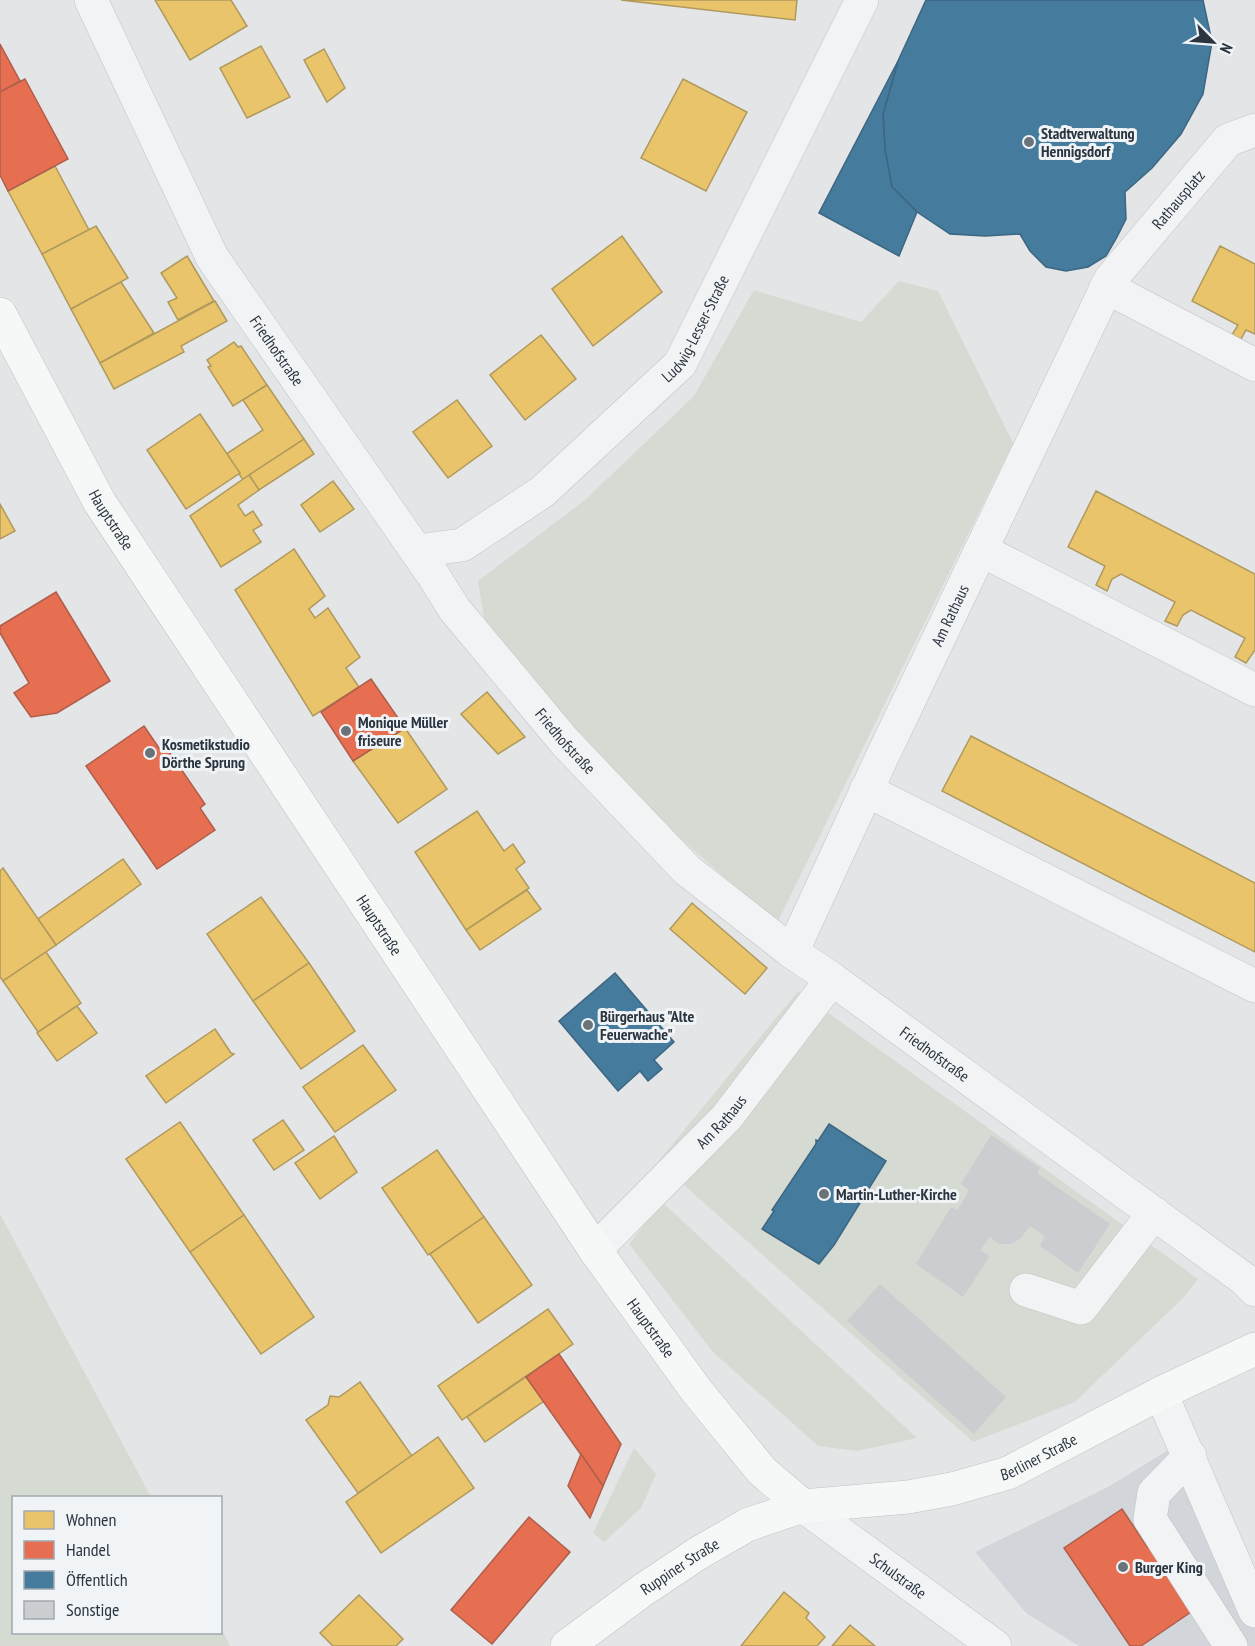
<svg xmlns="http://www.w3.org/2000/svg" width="1255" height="1646" viewBox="0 0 1255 1646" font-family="'PT Sans Narrow',sans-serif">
<rect width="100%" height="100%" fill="#e3e5e7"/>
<path fill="#d2d5da" d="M1196,1433l59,139v74h-176l-53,-33 -51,-61 133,-65z"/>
<g fill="#d5dbd3">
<path d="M899,281l39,10 75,152 -236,480 -150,-131 -141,-161 -8,-50 107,-81 109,-104 60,-106 107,32z"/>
<path d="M798,991l400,288 -14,18 -109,105 -102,40 -315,-280z"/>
<path d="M662,1202l255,236 -60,13 -39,-5 -105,-94 -84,-108z"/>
<path d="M0,1214l151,283 -137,1v134h206l1,-4 9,18h-230z"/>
<path d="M634,1448l22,26 -15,34 -37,34 -11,-9z"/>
</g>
<g fill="#e9c46a" stroke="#b0995d" stroke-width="1.5">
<path d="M155,0h76l16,26 -57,34z"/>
<path d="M621,0h176l-2,20z"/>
<path d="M261,46l29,51 -43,21 -27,-50z"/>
<path d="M324,49l21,39 -18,14 -23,-42z"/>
<path d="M683,79l64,33 -41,79 -65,-33z"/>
<path d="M55,166l34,64 -47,24 -34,-63z"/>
<path d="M96,226l32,52 -57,31 -29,-55z"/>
<path d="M622,236l40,56 -69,54 -41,-57z"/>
<path d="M1220,246l35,18v70l-9,-4 -5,9 -9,-4 6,-10 -46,-24z"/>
<path d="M187,256l27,45 -36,19 -10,-18 9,-4 -16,-25z"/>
<path d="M121,282l33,51 -54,30 -29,-54z"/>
<path d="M215,301l12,20 -46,25 3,6 -70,37 -14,-26z"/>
<path d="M541,335l35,44 -51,41 -35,-45z"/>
<path d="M234,342l4,5 3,-1 26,39 -34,21 -25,-39 3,-1 -4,-6z"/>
<path d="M267,385l37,54 -61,41 -17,-26 37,-24 -20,-30z"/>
<path d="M457,400l35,46 -44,32 -35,-46z"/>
<path d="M200,414l40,59 -54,36 -39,-59z"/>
<path d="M304,439l10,15 -55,36 -10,-15z"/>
<path d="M249,475l10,15 -21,15 7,11 8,-5 9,14 -9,5 8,12 -40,25 -31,-51z"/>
<path d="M333,481l21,28 -34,23 -19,-27z"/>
<path d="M1096,491l159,83v76l-9,13 -11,-6 10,-19 -54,-28 -8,5 -6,11 -12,-5 10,-19 -54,-28 -9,5 -5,12 -11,-6 9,-19 -37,-19z"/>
<path d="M0,504l15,27 -15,8z"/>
<path d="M294,549l31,47 -16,13 6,9 13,-10 32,49 -14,11 13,19 -46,29 -78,-126z"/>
<path d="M487,692l38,45 -27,17 -37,-40z"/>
<path d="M405,728l42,61 -49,34 -45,-62z"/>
<path d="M971,736l284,147v69l-313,-161z"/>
<path d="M477,811l27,40 9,-7 12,18 -9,7 13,19 -63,42 -51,-78z"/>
<path d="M123,859l18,25 -85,61 -18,-26z"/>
<path d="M3,868l53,77 -53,36 -3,-4v-106z"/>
<path d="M527,890l14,19 -61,41 -14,-20z"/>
<path d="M261,897l48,66 -56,38 -46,-67z"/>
<path d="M692,903l75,65 -22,26 -75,-65z"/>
<path d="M46,952l35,51 -43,29 -35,-51z"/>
<path d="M309,963l46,68 -54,38 -48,-68z"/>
<path d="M77,1006l20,27 -40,28 -20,-28z"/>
<path d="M215,1029l16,24 3,1 -68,49 -20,-27z"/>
<path d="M363,1045l33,45 -61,42 -32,-45z"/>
<path d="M283,1120l21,30 -30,20 -21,-30z"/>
<path d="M180,1122l64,93 -54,37 -64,-93z"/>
<path d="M334,1136l23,36 -37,27 -25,-36z"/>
<path d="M437,1150l47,67 -56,38 -46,-67z"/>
<path d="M244,1215l70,102 -53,37 -71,-102z"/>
<path d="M484,1217l48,68 -54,38 -48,-69z"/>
<path d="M548,1309l25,35 -111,76 -24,-34z"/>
<path d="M526,1377l18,24 -59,41 -18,-25z"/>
<path d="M360,1382l52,74 -54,37 -52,-73 22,-15 2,-9 9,1z"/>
<path d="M438,1437l36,51 -93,65 -35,-51z"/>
<path d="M784,1592l25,21 -3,5 19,19 -8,9h-76z"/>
<path d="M359,1595l44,44 -7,7h-63l-13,-13z"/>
<path d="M850,1625l25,21h-43z"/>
</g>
<g fill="#e76f51" stroke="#ae5e4c" stroke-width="1.5">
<path d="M0,44l20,37 -20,11z"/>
<path d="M25,79l43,80 -60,32 -8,-16v-83z"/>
<path d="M56,592l54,89 -53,32 -26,4 -17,-24 15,-10 -29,-50v-7z"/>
<path d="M371,679l34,49 -52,33 -32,-49z"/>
<path d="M144,726l17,25 5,-4 39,57 -5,4 15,22 -58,39 -71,-103z"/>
<path d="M559,1354l62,90 -18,42 -77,-109z"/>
<path d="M581,1454l22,32 -13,32 -22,-32z"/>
<path d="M1122,1509l26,39 6,-4 37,68 -50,34h-11l-66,-98z"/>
<path d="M529,1517l41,35 -78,92 -41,-34z"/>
</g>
<g fill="#457b9d" stroke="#3d6681" stroke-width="1.5">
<path d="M1203,0l9,42 -9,52 -22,40 -29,34 -27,24 1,27 -9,18 -11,19 -18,11 -22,4 -20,-4 -16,-16 -10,-17 -35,2 -35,-2 -33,-22 -25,-25 -7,-37 -2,-36 15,-53 28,-61z"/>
<path d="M898,61l-15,53 2,36 7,37 25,25 -18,44 -80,-43z"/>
<path d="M615,973l59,69 -20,18 8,9 -14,12 -8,-10 -22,20 -59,-70z"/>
<path d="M829,1124l57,37 -52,84 -15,19 -57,-35 12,-18 -2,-1 44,-66v-4l2,1z"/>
</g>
<g fill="#cbcdd0">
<path d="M991,1135l49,33 -3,5 73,51 -32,49 -38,-27 5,-10 -15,-10 -9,12 -10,6h-12l-9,-7 -10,13 10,6 -27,41 -47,-33 35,-57 7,3 11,-20 -8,-6z"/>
<path d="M880,1284l126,113 -32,37 -127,-113z"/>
</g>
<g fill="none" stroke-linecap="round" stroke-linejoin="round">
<g stroke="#c1c3c5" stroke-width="34">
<g id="minor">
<path id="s1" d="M91,0l121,257 221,318 22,35 110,132 122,128 105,82 40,27 412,300 11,11"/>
<path d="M1106,287l149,78"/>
<path d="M981,550l274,140"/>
<path id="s2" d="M417,551l45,-6 80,-53 138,-128 182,-364"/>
<path d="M866,790l389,196"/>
<path id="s3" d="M792,952l91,-197 227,-475 118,-140 27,-10"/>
<path id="s4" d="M595,1250l132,-133 105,-138"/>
<path d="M1026,1290l55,18 73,-95"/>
<path d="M1161,1393l94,218"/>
<path d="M1190,1456l-36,37 -4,26 81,127"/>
<path id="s5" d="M803,1506l192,140"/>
</g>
</g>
<g stroke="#bfc2c5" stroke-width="34">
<g id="major">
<path id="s6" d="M0,314l100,189 495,747 101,140 66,81 41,35"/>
<path id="s7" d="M567,1646l76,-56 54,-36 50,-29 56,-19 105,-9 44,-8 56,-16 153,-80 94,-44"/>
</g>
</g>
<use href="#minor" stroke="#f2f3f5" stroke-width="33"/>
<use href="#major" stroke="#f6f7f7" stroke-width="33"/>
</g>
<g fill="#6b737a" stroke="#f1f4f7" stroke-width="2">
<circle cx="1029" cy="142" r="6"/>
<circle cx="346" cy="731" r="6"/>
<circle cx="150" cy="753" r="6"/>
<circle cx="588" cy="1025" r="6"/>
<circle cx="824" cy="1194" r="6"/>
<circle cx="1123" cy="1567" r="6"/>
</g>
<g text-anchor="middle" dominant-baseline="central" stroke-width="6" stroke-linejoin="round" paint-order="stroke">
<g font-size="16" font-weight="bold" fill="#2a3540" stroke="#f1f4f7" text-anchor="start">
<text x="1041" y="133">Stadtverwaltung<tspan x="1041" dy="18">Hennigsdorf</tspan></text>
<text x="358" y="722">Monique Müller<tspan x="358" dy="18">friseure</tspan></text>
<text x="162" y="744">Kosmetikstudio<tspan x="162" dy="18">Dörthe Sprung</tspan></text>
<text x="600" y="1016">Bürgerhaus "Alte<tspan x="600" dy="18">Feuerwache"</tspan></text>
<text x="836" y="1194">Martin-Luther-Kirche</text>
<text x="1135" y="1567">Burger King</text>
</g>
<g font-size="16" fill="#2a3540" stroke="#f1f4f7">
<text stroke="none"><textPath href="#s3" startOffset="849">Rathausplatz</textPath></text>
<text stroke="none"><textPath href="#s2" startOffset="368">Ludwig-Lesser-Straße</textPath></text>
<text stroke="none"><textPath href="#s1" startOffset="398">Friedhofstraße</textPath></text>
<text stroke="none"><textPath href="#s6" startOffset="234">Hauptstraße</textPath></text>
<text stroke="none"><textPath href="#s3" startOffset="372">Am Rathaus</textPath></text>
<text stroke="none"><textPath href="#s1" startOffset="884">Friedhofstraße</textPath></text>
<text stroke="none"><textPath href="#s6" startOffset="720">Hauptstraße</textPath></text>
<text stroke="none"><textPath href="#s1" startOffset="1370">Friedhofstraße</textPath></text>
<text stroke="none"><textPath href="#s4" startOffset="180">Am Rathaus</textPath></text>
<text stroke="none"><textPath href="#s6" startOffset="1206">Hauptstraße</textPath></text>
<text stroke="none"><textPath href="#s7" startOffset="519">Berliner Straße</textPath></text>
<text stroke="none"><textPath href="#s7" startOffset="138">Ruppiner Straße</textPath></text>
<text stroke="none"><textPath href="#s5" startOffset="118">Schulstraße</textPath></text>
</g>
</g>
<rect x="12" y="1496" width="210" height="138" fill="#f1f4f7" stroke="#a1a8ae" stroke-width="1.5"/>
<rect x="24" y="1511" width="30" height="18" fill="#e9c46a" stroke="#a1a8ae" stroke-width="1.5"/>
<text x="66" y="1526" font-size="18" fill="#2a3540">Wohnen</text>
<rect x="24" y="1541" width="30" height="18" fill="#e76f51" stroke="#a1a8ae" stroke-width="1.5"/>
<text x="66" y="1556" font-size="18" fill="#2a3540">Handel</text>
<rect x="24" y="1571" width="30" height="18" fill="#457b9d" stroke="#a1a8ae" stroke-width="1.5"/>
<text x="66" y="1586" font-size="18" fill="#2a3540">Öffentlich</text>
<rect x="24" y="1601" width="30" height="18" fill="#cbcdd0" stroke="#a1a8ae" stroke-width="1.5"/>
<text x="66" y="1616" font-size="18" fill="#2a3540">Sonstige</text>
<g transform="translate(1213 42) rotate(115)" stroke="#f1f4f7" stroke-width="4.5" paint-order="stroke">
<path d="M0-4.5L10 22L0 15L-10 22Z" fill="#2a3540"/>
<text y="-9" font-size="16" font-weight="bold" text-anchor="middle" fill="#2a3540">N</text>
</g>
</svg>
